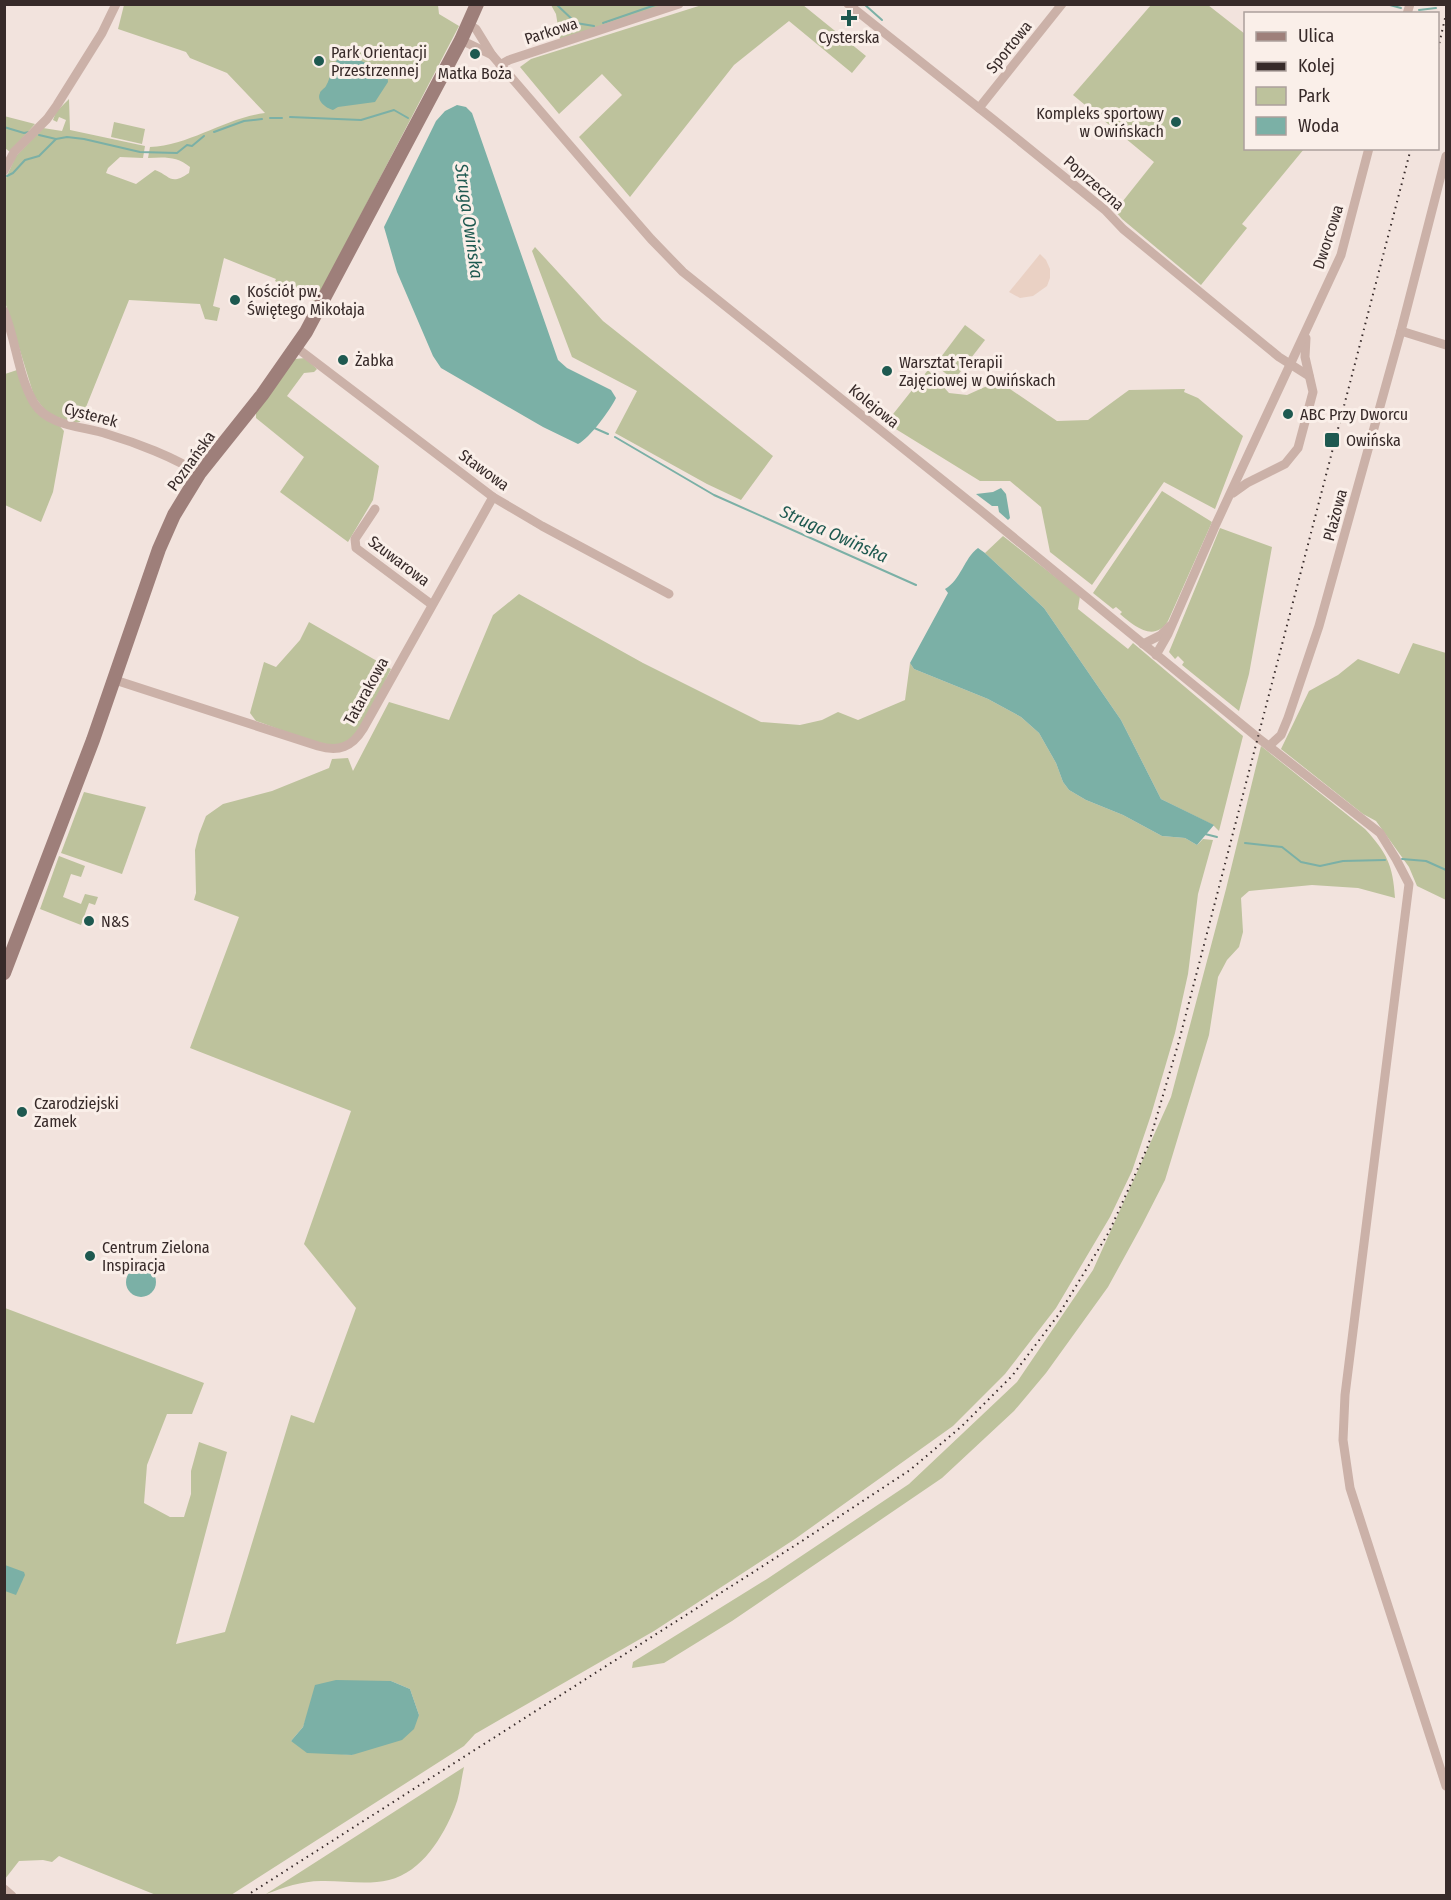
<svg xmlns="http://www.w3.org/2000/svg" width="1451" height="1900" viewBox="0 0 1451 1900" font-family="'Fira Sans Condensed',sans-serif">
<rect width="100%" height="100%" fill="#f2e3dd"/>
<g fill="#bdc29c" fill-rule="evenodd">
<path d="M705,4l98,1 63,51 -14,17 -63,-52 -55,44 -104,132 -51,-60 43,-42 -20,-21 -43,40 -39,-47 11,-8z"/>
<path d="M124,5h314l1,9 20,12 -142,273 -2,2 -40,-20 1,-2 -5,-2 -47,-19 -11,48 7,2 -3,13 -12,-2 -5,-15 -71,-4 -49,122 -5,1 -27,-9 -14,-18 -29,-94v-122l11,-24 27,-28 19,3 4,-11 -7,-3 -2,5 -4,-2 3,-8 13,-13 1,31 75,16 -2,12 -23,-1 -12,11 -2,5 30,11 19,-14c16,6 15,16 34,3l1,-6c-13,-11 -26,-10 -42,-9l2,-11c41,-2 75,-29 115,-34l-38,-40 -37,-15 -4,-6 -68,-23z"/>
<path d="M551,5h116l-107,34 -4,-25z"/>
<path d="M1151,5h57l37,29 1,114 58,1 -62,75 5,4 -46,57 -79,-66 -7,-8 39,-49 -81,-67z"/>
<path d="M4,116l31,8 -25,28 -5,-4z"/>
<path d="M114,122l31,7 -3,15 -31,-7z"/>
<path d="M535,247l68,74 170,135 -32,44 -34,-16 -92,-51 22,-42 -65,-34 -40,-106z"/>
<path d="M965,325l20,15 -31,40 -19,-15z"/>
<path d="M305,358l12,11 -3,3 -10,1 -17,23 92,70 -6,34 -25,42 -68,-50 24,-35 -48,-39v-8l39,-51z"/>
<path d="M20,369l2,15 42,47 -11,61 -12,30 -36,-17v-131z"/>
<path d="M928,370l21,23 18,2 20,-9 23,3 47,32 31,-1 41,-30 56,-1 -1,3 14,6 45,38 -28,73 -51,-27 -72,103 -42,-33 -9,-45 -31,-26h-30l-94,-58z"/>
<path d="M1162,491l50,31 -44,99c-14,22 -34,5 -48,-7l2,-2 -6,-5 -3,2 -20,-16z"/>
<path d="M1220,528l52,19 -23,127 -10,37 -57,-46 2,-3 -6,-6 -3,3 -6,-7z"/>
<path d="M1003,536l77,60 -2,13 50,40 5,-6 110,93 -24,95 -6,-6 -52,-26 -40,-79 -77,-112 -59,-55z"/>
<path d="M519,594l124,69 118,59 39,3 22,-5 16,-8 20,8 47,-20 5,-37 4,6 74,30 33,18 18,16 17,30 7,19 6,8 17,10 37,15 39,21 23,2 12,7 6,-6 10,1 -15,54 -10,80 -13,59 -24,82 -19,56 -22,46 -54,91 -51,66 -52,52 -158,113 -141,92 -179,103 -11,12 -233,149h-75l-97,-39 -7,6 -9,-2 -24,1 -14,18v-571l199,75 -12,31h-25l-20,51 -3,38 26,14h14l7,-23v-23l8,-29 28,10 -51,192 49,-12 66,-217 23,8 42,-115 -52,-64 47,-133 -161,-63 49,-131 -45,-17 2,-7 -1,-43 4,-16 7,-18 17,-12 49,-13 57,-23 3,-9 16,-1 5,13 36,-69 60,18 44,-105zM391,1681l19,8 9,26 -67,40 -20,-2 -41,-12 12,-14 6,-16 61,-29z"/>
<path d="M309,622l82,47c-9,18 -31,71 -50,76 -14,4 -69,-19 -85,-24l-6,-8 14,-51 12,5 24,-27z"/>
<path d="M1413,643l33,10v247l-29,-14 -8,-19 -33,-46 -13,-7 -82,-65 28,-58 29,-16 20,-16 41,15z"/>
<path d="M1261,746l104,83c22,24 28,36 30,69l-37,-10 -46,-3 -63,6 -8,7 2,34 -4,15 -12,13 -9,17 -9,58 -44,145 -23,45 -34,62 -62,86 -32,38 -72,67 -210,143 -68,42 -32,5 1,-6 134,-83 142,-95 108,-102 76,-112 78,-173 55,-208z"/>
<path d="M84,792l62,15 -24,67 -61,-21z"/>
<path d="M59,856l26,10 -4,11 -10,-3 -8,23 18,7 4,-10 13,3 -3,8 -6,-2 -8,22 -41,-16z"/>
<path d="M464,1767c-3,13 -4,28 -9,40 -12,30 -33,65 -66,73 -21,5 -43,1 -64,1 -21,-1 -40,6 -59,13z"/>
</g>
<path fill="#ead1c4" d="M1040,254l6,6 4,9v9l-3,8 -14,10 -13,2 -11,-6z"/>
<g fill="#7bb0a6">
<path d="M341,57l18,3 28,12 1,10 -13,20 -37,5 -5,3c-7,-2 -17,-9 -13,-17 0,-2 5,-5 6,-7 6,-10 5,-23 15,-29z"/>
<path d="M457,105l9,2 6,6 86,247 9,8 44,22 5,8c-6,12 -26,40 -38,46l-35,-17 -102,-59 -8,-12 -36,-84 -13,-45 52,-106 9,-10z"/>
<path d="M1001,488l5,6 4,24 -2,2 -9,-8 -1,-6h-6l-16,-12 17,-2z"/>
<path d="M978,548l7,5 59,55 77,112 40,79 53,26 -17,20 -12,-7 -23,-2 -39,-21 -37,-15 -17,-10 -6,-8 -7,-19 -17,-30 -18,-16 -33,-18 -74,-30 -4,-6 38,-70 -3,-4c16,-9 19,-31 33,-41z"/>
<circle cx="141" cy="1282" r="15"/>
<path d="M5,1565l19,7 1,3 -9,20 -11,-4z"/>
<path d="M336,1680l55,1 19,8 9,26 -5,14 -12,11 -50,15 -45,-2 -16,-12 12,-14 12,-42z"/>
</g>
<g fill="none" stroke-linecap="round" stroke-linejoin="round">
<g stroke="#7bb0a6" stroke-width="2">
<path d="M556,4l20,19 18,3"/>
<path d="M864,4l18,16"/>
<path d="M1386,4l15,4"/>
<path d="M1419,10l17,-2"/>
<path d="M603,23l55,-19"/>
<path d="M290,117l71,3 33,-10 14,8"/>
<path d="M270,118h12"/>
<path d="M4,127l20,6 5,-1"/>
<path d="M214,132l30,-11 18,-2"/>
<path d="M39,135l17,4 11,-2 17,2 56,13 37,1 10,-8 5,1 12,-10"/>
<path d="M7,176l6,-3 12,-13 14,-4 17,-17"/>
<path d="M592,427l16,7"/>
<path d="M615,437l99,58 202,90"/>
<path d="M1205,834l12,3"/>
<path d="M1245,843l37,4 19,15 19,4 23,-5 42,-1"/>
<path d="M1402,859l24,2 20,9"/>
</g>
<g stroke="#cbb1a8" stroke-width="9">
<path d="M848,4l146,116 111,90 18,19 156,128 30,19"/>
<path d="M1407,14l3,-10"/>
<path d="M468,24l8,5 16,26 105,122 54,62 32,33 297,238 277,227 123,96 16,26 13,25 -64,511 -2,45 7,48 96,298"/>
<path d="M461,40l31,15"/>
<path d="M500,65l9,-5 170,-56"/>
<path d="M979,108l83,-104"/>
<path d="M4,171l10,-19 33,-33 10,-14 45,-72 14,-29"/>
<path d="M4,311c12,29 14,65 30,92 15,24 49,23 73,31 27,8 70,24 92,40"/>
<path d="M1401,331l45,14"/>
<path d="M297,348l196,149 49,29 127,68"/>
<path d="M1233,493l14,-10 38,-19 13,-16 15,-56 -8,-35 1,-19"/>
<path d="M375,509l-20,30 1,9 75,56"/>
<path d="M1143,644l18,-9 9,-9"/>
<path d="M1156,655l12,-21 48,-110 125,-269 28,-107"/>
<path d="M115,680l203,66c21,6 34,1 45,-17l130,-232"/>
<path d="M1269,746l12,-11 7,-17 31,-92 82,-295 45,-175"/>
<path d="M4,1889l8,7"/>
</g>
<path stroke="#9e7f7a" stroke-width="14" d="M4,973l89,-233 66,-191 15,-34 25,-41 63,-79 44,-63 155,-292 16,-36"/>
<g stroke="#372a29" stroke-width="2" stroke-dasharray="1.5 4.5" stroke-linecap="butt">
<path d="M1438,49l8,-35"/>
<path d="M246,1896l556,-355 108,-71 52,-44 50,-50 47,-62 50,-82 39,-86 31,-105 232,-893"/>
</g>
</g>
<g fill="#1e5950" stroke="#faefe9" stroke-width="2">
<path d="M846 9h6v6h6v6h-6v6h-6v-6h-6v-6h6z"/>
<circle cx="475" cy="54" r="6"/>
<circle cx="319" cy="61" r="6"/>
<circle cx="1176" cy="122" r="6"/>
<circle cx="235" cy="300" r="6"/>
<circle cx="343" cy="360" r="6"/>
<circle cx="887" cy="371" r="6"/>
<circle cx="1288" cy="414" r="6"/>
<rect x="1324" y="432" width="16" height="16" rx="3"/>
<circle cx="89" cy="921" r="6"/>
<circle cx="22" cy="1112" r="6"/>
<circle cx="90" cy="1256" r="6"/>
</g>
<g text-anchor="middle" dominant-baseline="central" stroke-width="6" stroke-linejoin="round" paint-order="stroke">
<g font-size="16" fill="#372a29" stroke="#faefe9">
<text transform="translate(551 31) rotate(-18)">Parkowa</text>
<text transform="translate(1009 47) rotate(-51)">Sportowa</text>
<text transform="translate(1094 183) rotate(41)">Poprzeczna</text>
<text transform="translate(1328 237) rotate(-72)">Dworcowa</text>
<text transform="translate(874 406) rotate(39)">Kolejowa</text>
<text transform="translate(91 415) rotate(15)">Cysterek</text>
<text transform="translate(191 461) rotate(-54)">Poznańska</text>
<text transform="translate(484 470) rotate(36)">Stawowa</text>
<text transform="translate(1335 515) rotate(-75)">Plażowa</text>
<text transform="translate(399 561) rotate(37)">Szuwarowa</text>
<text transform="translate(366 691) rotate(-61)">Tatarakowa</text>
</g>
<g font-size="16" fill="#372a29" stroke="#faefe9" text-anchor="start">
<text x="849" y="37" text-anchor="middle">Cysterska</text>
<text x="331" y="52">Park Orientacji<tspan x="331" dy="18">Przestrzennej</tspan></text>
<text x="475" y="73" text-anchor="middle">Matka Boża</text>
<text x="1164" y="113" text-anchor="end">Kompleks sportowy<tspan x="1164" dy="18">w Owińskach</tspan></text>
<text x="247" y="291">Kościół pw.<tspan x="247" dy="18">Świętego Mikołaja</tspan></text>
<text x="355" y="360">Żabka</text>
<text x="899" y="362">Warsztat Terapii<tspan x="899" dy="18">Zajęciowej w Owińskach</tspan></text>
<text x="1300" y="414">ABC Przy Dworcu</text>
<text x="1346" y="440">Owińska</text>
<text x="101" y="921">N&amp;S</text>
<text x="34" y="1103">Czarodziejski<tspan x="34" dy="18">Zamek</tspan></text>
<text x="102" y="1247">Centrum Zielona<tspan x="102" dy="18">Inspiracja</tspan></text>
</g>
<g font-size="18" font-style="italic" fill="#1e5950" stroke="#faefe9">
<text transform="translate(469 221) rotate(82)">Struga Owińska</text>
<text transform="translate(834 534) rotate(24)">Struga Owińska</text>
</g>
</g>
<rect width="1451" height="1900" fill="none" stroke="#372a29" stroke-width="12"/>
<rect x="1244" y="12" width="195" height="138" fill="#faefe9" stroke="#aca09c" stroke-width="1.5"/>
<rect x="1256" y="32" width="30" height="9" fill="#9e7f7a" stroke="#aca09c" stroke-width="1.5"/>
<text x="1298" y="42" font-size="18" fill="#372a29">Ulica</text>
<rect x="1256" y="62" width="30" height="9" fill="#372a29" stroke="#aca09c" stroke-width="1.5"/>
<text x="1298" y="72" font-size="18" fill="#372a29">Kolej</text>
<rect x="1256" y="87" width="30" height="18" fill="#bdc29c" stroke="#aca09c" stroke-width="1.5"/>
<text x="1298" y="102" font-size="18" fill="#372a29">Park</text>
<rect x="1256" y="117" width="30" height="18" fill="#7bb0a6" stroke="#aca09c" stroke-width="1.5"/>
<text x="1298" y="132" font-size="18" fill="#372a29">Woda</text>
</svg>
